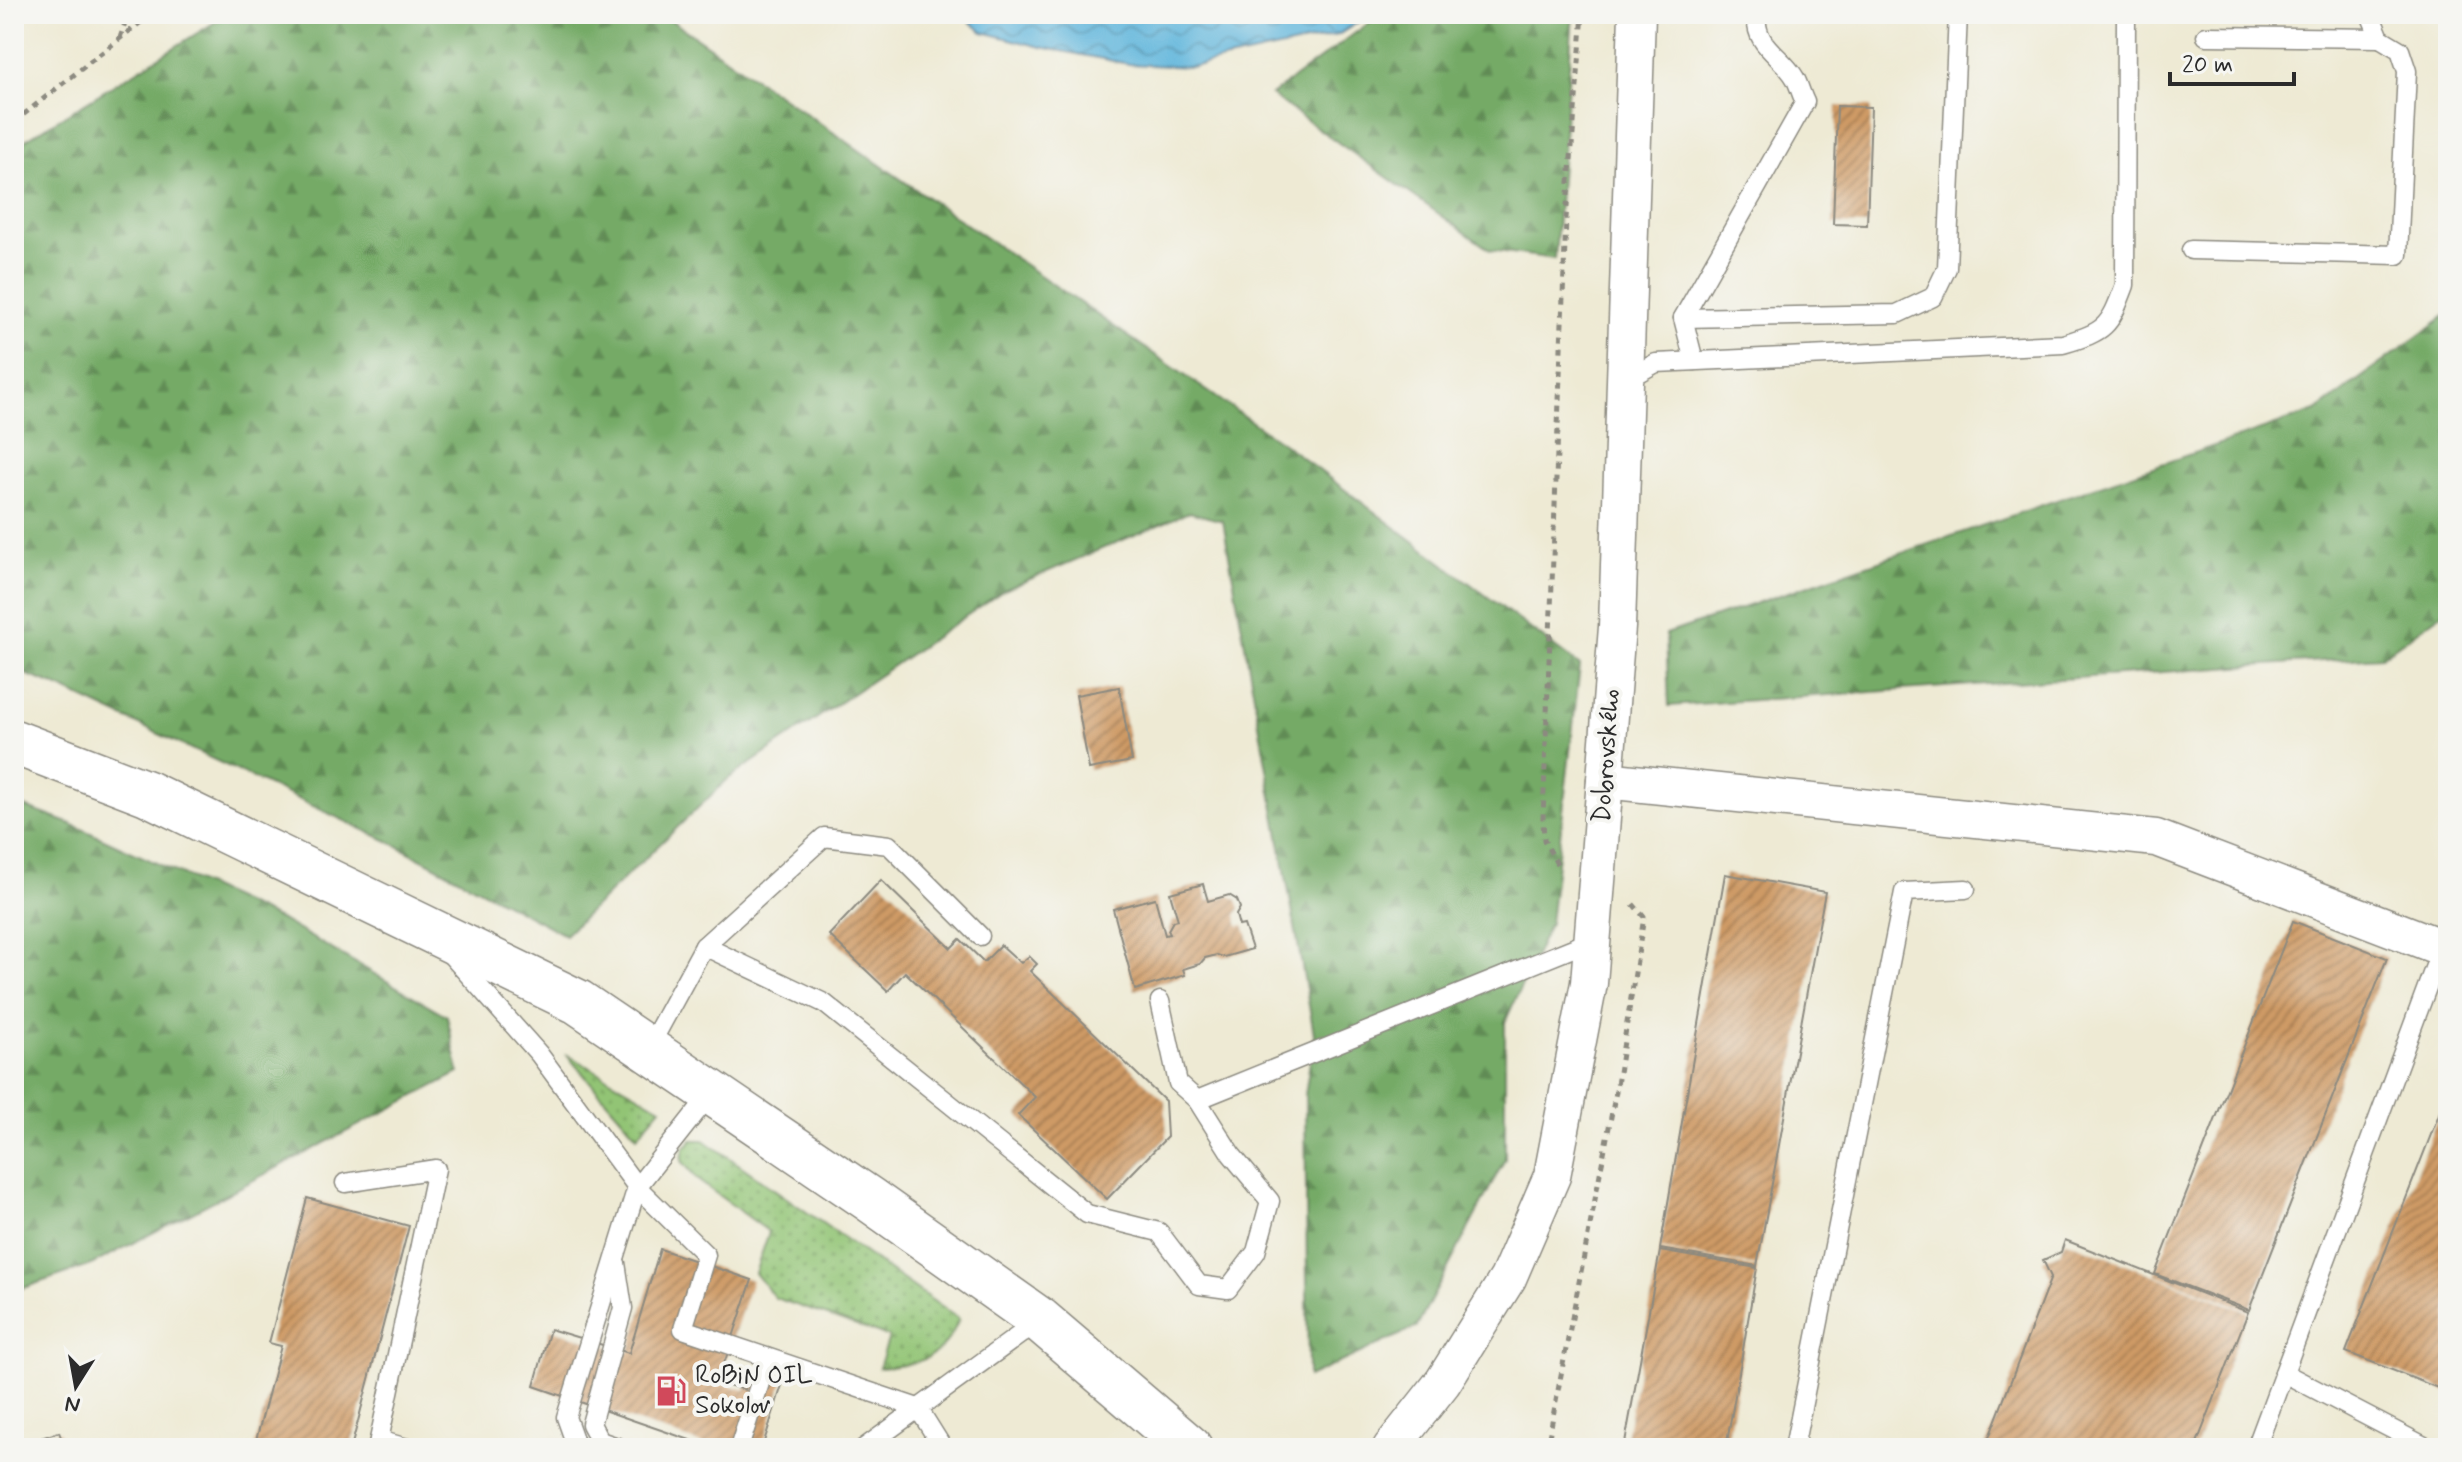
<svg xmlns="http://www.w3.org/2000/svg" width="2462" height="1462" viewBox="0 0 2462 1462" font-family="Mynerve,sans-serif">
<defs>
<pattern id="green-dots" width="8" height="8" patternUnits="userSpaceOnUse" patternTransform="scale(2)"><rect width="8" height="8" fill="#92c475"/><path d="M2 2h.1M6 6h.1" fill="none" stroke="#779f60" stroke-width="1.8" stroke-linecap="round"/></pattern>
<pattern id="forest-firs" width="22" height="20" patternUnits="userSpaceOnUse" patternTransform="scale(2)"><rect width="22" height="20" fill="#75aa66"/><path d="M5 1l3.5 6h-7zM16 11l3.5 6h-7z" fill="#608b54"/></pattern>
<pattern id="water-waves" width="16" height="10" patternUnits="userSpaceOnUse" patternTransform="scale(2)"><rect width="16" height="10" fill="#60b6dc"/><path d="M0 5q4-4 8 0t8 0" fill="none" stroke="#4f94b3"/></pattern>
<pattern id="building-hatch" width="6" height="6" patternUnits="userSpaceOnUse" patternTransform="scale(2)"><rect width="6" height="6" fill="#ce9a65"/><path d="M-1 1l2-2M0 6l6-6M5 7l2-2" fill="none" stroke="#a77e53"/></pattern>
</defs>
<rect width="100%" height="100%" fill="#f6f6f2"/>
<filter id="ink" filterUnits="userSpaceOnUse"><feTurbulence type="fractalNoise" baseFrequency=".0125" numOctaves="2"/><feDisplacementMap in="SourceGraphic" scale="16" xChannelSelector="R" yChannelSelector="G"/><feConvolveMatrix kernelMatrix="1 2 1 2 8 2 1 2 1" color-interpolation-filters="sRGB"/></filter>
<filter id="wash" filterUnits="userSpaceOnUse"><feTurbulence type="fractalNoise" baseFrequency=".006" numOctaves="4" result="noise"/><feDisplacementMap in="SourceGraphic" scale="32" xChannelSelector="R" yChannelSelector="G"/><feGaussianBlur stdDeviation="1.8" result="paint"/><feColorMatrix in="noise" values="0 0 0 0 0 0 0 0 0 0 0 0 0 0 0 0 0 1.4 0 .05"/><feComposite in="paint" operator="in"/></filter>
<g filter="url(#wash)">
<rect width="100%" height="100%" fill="#eeead4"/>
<g fill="url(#green-dots)" stroke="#5e7850" stroke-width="2">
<path d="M566,1054l95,54 -24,28z"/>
<path d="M692,1140h12l255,179c-16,41 -40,45 -80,49l10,-31 -114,-39 -20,-25 14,-41 -70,-51 -17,-20 2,-13z"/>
</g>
<g fill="url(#forest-firs)" stroke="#506a48" stroke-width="2">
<path d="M228,14h434l622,430 296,222 -30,257 -45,99v137l-88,168 -109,50 -3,-282 9,-61 -91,-513 -34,-9 -185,78 -276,189 -163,156 -173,-92 -340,-159 -38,-14v-523z"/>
<path d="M1381,14h192l-18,245 -65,-9 -219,-155z"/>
<path d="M2448,314v295l-67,48 -712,49 -3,-72 650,-223z"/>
<path d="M14,803l57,21 212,97 164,95 12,57 -368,192 -77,26z"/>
</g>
<path fill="url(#water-waves)" stroke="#467084" stroke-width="2" d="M960,14h411l-33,21 -147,32 -62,-3 -88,-17 -58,-15z"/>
<g id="blocks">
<g fill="url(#building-hatch)">
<path d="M1837,106l34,1 -4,118 -34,-1z"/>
<path d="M1119,687l13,74 -43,8 -13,-74z"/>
<path d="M1725,874l100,18 -68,374 -97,-17z"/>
<path d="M881,880l70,68 9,-9 24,23 17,-17 20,18 8,-7 8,8 -7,7 135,130 2,36 -60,62 -89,-84 17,-18 -130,-125 -17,19 -59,-56z"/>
<path d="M1203,884l5,17 21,-6 8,5 3,8 -4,7 3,11 5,-1 8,24 -28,8 -7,-2 -12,3 -5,6 -17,5 2,6 -50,15 -22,-81 42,-11 10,37 5,-1 -2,-4 5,-9 5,-1 -8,-27z"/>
<path d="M2293,921l94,37 -138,352 -94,-36z"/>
<path d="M2448,1091v301l-102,-40z"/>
<path d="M307,1198l102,28 -58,222h-97l27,-102 -12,-3z"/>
<path d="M2065,1240l183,72 -53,136h-210l66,-171 -8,-17 18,-8z"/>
<path d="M660,1249l92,31 -34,102 27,8 3,-19 35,11 -21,66h-49l-179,-62 16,-57 79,24z"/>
<path d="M1660,1251l97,17 -31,180h-102z"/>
<path d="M59,1432l6,16h-50l-1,-1z"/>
</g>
</g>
</g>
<g filter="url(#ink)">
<use href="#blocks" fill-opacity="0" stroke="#8c8a80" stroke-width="2"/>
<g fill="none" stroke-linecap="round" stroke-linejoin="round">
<g stroke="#8c8a80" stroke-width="21">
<g id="service">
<path d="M2206,36l174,2"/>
<path d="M2191,250l207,5 9,-184 -7,-21 -20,-12 -10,-24"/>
<path d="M1683,318l214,-4 36,-17 14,-29 11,-254"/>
<path d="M1694,361l-11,-43 122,-216c-4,-8 -6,-17 -10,-24 -13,-23 -42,-32 -38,-64"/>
<path d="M1625,380l31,-17 407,-19c43,-13 46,-16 62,-59l1,-271"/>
<path d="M704,946l120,57 263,211 72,18 40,53 29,4 28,-37 14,-51 -39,-47 -34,-54"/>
<path d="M451,955l88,99 98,133 69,68 -23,74 235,79 25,40"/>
<path d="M1160,1001l18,82 19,17 396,-160"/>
<path d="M648,1049l56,-103 120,-109 65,8 91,91"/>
<path d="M345,1183l91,-14 -57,271"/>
<path d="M616,1263l7,45 -32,116 9,17 20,7"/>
<path d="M2284,1373l144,75"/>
<path d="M377,1448l2,-8 28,8"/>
<path d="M577,1448l-11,-31 71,-230 75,-95"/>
<path d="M739,1448l29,-90"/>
<path d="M864,1448l176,-128"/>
<path d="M1794,1448l110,-556 62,-3"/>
<path d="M2256,1448l186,-501"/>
</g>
</g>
<g stroke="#8c8a80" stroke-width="39">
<g id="minor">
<path d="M1605,780l551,58 292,112"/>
<path d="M1391,1448l52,-66 65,-104 44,-102 37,-193 28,-356 20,-613"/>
</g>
</g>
<g stroke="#8c8a80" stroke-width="47">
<path id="secondary" d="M14,742l133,51 431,209 291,197 171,121 150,128"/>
</g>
<g stroke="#8c8a80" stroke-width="5" stroke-dasharray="6 6" stroke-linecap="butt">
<path d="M120,38l8,-24"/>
<path d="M14,122l137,-108"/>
<path d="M1557,864l-13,-24 -1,-22 23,-600 17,-204"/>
<path d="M1544,1448l4,-6 68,-351 28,-174 -11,-13"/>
</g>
<use href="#service" stroke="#fff" stroke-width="18"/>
<use href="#minor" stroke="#fff" stroke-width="36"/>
<use href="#secondary" stroke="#fff" stroke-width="44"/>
</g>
</g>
<defs>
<g id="fuel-bare" transform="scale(2.4)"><path d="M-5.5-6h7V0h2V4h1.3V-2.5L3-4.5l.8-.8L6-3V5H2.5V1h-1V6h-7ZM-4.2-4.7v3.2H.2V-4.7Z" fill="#d1495b" stroke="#f6f6f2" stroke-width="2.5" paint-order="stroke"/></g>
</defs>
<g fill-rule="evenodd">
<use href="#fuel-bare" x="671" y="1391"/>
</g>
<g text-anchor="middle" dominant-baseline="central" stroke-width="8" stroke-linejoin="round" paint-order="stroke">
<g font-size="26" fill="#2b2b2b" stroke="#f6f6f2">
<text transform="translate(1607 756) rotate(-86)">Dobrovského</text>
</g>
<g font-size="26" fill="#2b2b2b" stroke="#f6f6f2" text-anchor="start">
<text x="695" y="1376">RoBiN OIL<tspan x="695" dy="30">Sokolov</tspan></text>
</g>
</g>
<rect width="2462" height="1462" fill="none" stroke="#f6f6f2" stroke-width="48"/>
<g transform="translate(76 1386) rotate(191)" stroke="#f6f6f2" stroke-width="6" paint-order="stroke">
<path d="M0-6L14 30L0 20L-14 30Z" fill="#2b2b2b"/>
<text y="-12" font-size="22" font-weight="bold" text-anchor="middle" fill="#2b2b2b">N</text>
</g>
<path d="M2170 72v12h124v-12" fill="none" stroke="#2b2b2b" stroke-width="4"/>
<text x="2182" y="72" font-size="24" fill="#2b2b2b" stroke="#f6f6f2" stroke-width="6" paint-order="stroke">20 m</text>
</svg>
